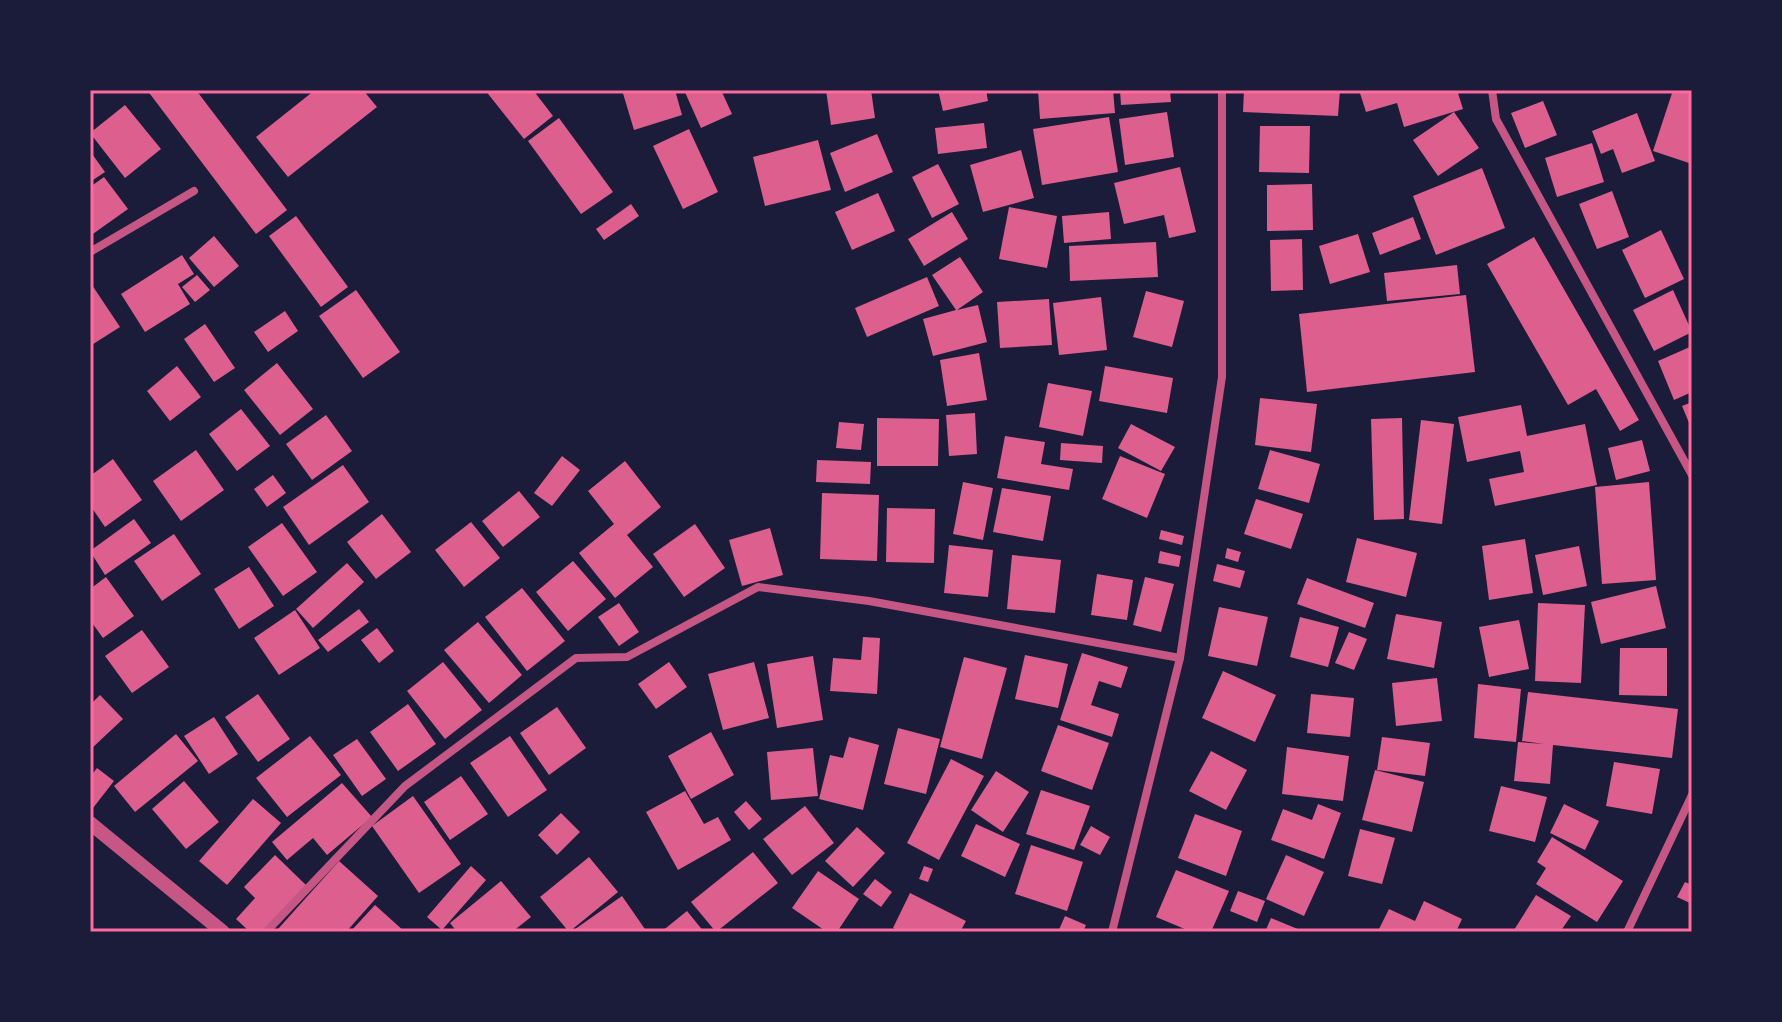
<svg xmlns="http://www.w3.org/2000/svg" width="1782" height="1022" viewBox="0 0 1782 1022" font-family="'PT Sans',sans-serif">
<rect width="100%" height="100%" fill="#1b1b3a"/>
<g fill="#dd5f8e">
<path d="M147,90h49l91,120 -31,24z"/>
<path d="M315,90h48l14,17 -89,70 -32,-40z"/>
<path d="M485,90h48l20,26 -29,23z"/>
<path d="M622,90h53l7,25 -48,15z"/>
<path d="M684,90h37l11,24 -31,14z"/>
<path d="M826,90h45l4,28 -44,7z"/>
<path d="M938,90h48l2,11 -45,10z"/>
<path d="M1038,90h75l2,23 -75,6z"/>
<path d="M1120,90h50l1,12 -50,3z"/>
<path d="M1244,90h96l-2,26 -95,-4z"/>
<path d="M1359,90h98l6,19 -59,18 -7,-24 -31,9z"/>
<path d="M1673,90h19v74l-39,-13z"/>
<path d="M1543,101l14,34 -32,13 -14,-35z"/>
<path d="M125,105l36,44 -36,29 -35,-45z"/>
<path d="M1167,112l7,45 -49,8 -6,-46z"/>
<path d="M1454,112l25,36 -41,28 -25,-36z"/>
<path d="M1637,113l18,48 -33,12 -9,-24 -12,5 -9,-23z"/>
<path d="M1109,117l9,55 -76,13 -9,-56z"/>
<path d="M559,118l54,74 -32,22 -53,-73z"/>
<path d="M984,123l3,25 -49,6 -3,-26z"/>
<path d="M1260,126h50l-1,47 -50,-1z"/>
<path d="M689,129l29,63 -35,17 -30,-63z"/>
<path d="M877,134l16,38 -48,20 -15,-39z"/>
<path d="M818,140l13,50 -66,16 -12,-49z"/>
<path d="M1592,143l12,39 -47,15 -12,-39z"/>
<path d="M1021,150l13,48 -51,14 -13,-47z"/>
<path d="M90,151l15,21 -15,10z"/>
<path d="M938,164l21,40 -27,14 -20,-41z"/>
<path d="M1180,167l16,65 -27,6 -5,-23 -40,9 -10,-41z"/>
<path d="M1482,168l23,60 -69,27 -23,-59z"/>
<path d="M104,177l24,32 -38,27v-49z"/>
<path d="M1312,184l1,46 -46,1v-46z"/>
<path d="M1612,191l17,46 -32,12 -18,-45z"/>
<path d="M878,193l17,38 -43,19 -17,-38z"/>
<path d="M631,204l8,12 -35,24 -8,-11z"/>
<path d="M1009,207l48,9 -10,52 -48,-9z"/>
<path d="M952,212l16,27 -44,27 -16,-27z"/>
<path d="M1109,212l2,27 -47,4 -2,-27z"/>
<path d="M296,216l52,71 -27,20 -52,-71z"/>
<path d="M1413,217l8,22 -41,16 -8,-22z"/>
<path d="M1661,230l23,49 -39,19 -23,-48z"/>
<path d="M1358,234l12,38 -40,12 -11,-38z"/>
<path d="M214,236l25,30 -25,21 -25,-29z"/>
<path d="M1534,237l105,183 -19,11 -24,-42 -28,16 -81,-141z"/>
<path d="M1302,239l1,51 -32,1 -1,-51z"/>
<path d="M1156,242l2,35 -88,4 -1,-35z"/>
<path d="M182,255l12,19 -16,10 12,20 -45,28 -24,-38z"/>
<path d="M960,257l23,35 -26,18 21,-5 9,37 -54,14 -10,-37 33,-9 -24,-35z"/>
<path d="M1457,265l3,29 -73,7 -3,-28z"/>
<path d="M197,275l13,15 -15,12 -13,-15z"/>
<path d="M927,277l12,29 -72,31 -12,-29z"/>
<path d="M90,282l30,45 -30,19z"/>
<path d="M356,290l44,62 -37,26 -44,-62z"/>
<path d="M1673,290l19,42 -38,19 -21,-41z"/>
<path d="M1146,291l38,10 -12,46 -39,-10z"/>
<path d="M1466,295l9,77 -168,20 -8,-78z"/>
<path d="M1101,297l6,53 -48,5 -6,-52z"/>
<path d="M1049,299l3,46 -52,3 -3,-46z"/>
<path d="M285,311l13,20 -30,21 -14,-20z"/>
<path d="M205,324l30,44 -21,14 -30,-43z"/>
<path d="M1692,346v46l-18,8 -16,-39z"/>
<path d="M979,353l8,47 -40,6 -7,-46z"/>
<path d="M277,363l36,46 -33,26 -36,-45z"/>
<path d="M177,366l24,31 -31,24 -23,-30z"/>
<path d="M1105,366l68,12 -6,35 -68,-12z"/>
<path d="M1048,383l44,8 -9,45 -44,-9z"/>
<path d="M1260,398l57,6 -6,48 -56,-7z"/>
<path d="M1692,402v28l-10,-24z"/>
<path d="M1521,405l6,31 58,-12 12,61 -102,21 -6,-27 35,-7 -4,-21 -53,11 -9,-45z"/>
<path d="M241,409l29,37 -33,25 -28,-37z"/>
<path d="M975,413l2,41 -28,2 -3,-41z"/>
<path d="M326,415l26,36 -40,29 -26,-36z"/>
<path d="M877,418l62,1 -1,47h-61z"/>
<path d="M1402,418l2,101 -30,1 -3,-101z"/>
<path d="M1421,420l33,4 -12,100 -33,-4z"/>
<path d="M839,422l25,2 -3,26 -25,-2z"/>
<path d="M1131,424l44,23 -14,24 -43,-23z"/>
<path d="M1005,436l40,6 -4,22 32,5 -4,21 -72,-12z"/>
<path d="M1642,440l8,31 -34,9 -8,-32z"/>
<path d="M1061,443l42,3 -1,17 -42,-3z"/>
<path d="M196,450l28,40 -43,31 -28,-40z"/>
<path d="M1270,450l50,14 -11,39 -51,-14z"/>
<path d="M562,456l18,14 -28,36 -18,-13z"/>
<path d="M1120,456l45,18 -18,44 -45,-19z"/>
<path d="M113,459l29,41 -37,27 -15,-22v-29z"/>
<path d="M817,460l54,2 -1,22 -54,-2z"/>
<path d="M625,461l36,46 -34,28 26,32 -38,31 -36,-45 35,-29 -26,-33z"/>
<path d="M343,465l26,37 -60,43 -26,-38z"/>
<path d="M273,475l13,18 -19,14 -13,-18z"/>
<path d="M963,482l30,6 -10,52 -30,-6z"/>
<path d="M1649,482l7,98 -54,4 -7,-97z"/>
<path d="M1002,488l49,8 -8,45 -50,-9z"/>
<path d="M519,491l21,26 -37,30 -21,-26z"/>
<path d="M822,493l57,2 -2,66 -57,-2z"/>
<path d="M1256,499l47,15 -12,35 -47,-15z"/>
<path d="M887,508l48,1 -1,54 -48,-1z"/>
<path d="M382,514l29,38 -35,27 -29,-37z"/>
<path d="M134,519l17,24 -46,32 -15,-24z"/>
<path d="M471,522l29,36 -36,29 -29,-37z"/>
<path d="M282,523l35,49 -34,24 -35,-49z"/>
<path d="M695,524l30,44 -41,29 -31,-43z"/>
<path d="M770,528l13,47 -41,11 -13,-46z"/>
<path d="M1161,530l23,6 -2,9 -23,-6z"/>
<path d="M174,534l27,40 -39,27 -28,-40z"/>
<path d="M1357,538l60,15 -11,44 -60,-15z"/>
<path d="M1525,539l8,54 -44,7 -7,-54z"/>
<path d="M949,545l44,5 -5,47 -44,-4z"/>
<path d="M1579,546l8,40 -44,9 -8,-40z"/>
<path d="M1227,548l14,4 -3,10 -13,-4z"/>
<path d="M1160,551l21,5 -2,11 -21,-4z"/>
<path d="M1012,555l49,5 -6,53 -48,-4z"/>
<path d="M573,561l33,38 -38,32 -32,-39z"/>
<path d="M347,563l17,19 -51,46 -17,-19z"/>
<path d="M1217,564l28,7 -5,17 -27,-7z"/>
<path d="M249,567l25,39 -35,23 -25,-40z"/>
<path d="M1097,574l36,6 -6,40 -36,-5z"/>
<path d="M106,577l28,39 -31,22 -13,-18v-31z"/>
<path d="M1145,577l29,7 -13,48 -28,-7z"/>
<path d="M1307,578l67,25 -9,25 -68,-24z"/>
<path d="M1656,586l10,42 -65,16 -10,-42z"/>
<path d="M522,588l43,53 -38,30 -42,-54z"/>
<path d="M619,603l20,29 -20,14 -21,-29z"/>
<path d="M1538,603l47,2 -4,78 -46,-2z"/>
<path d="M1219,607l49,10 -11,49 -49,-10z"/>
<path d="M359,609l10,13 -41,30 -10,-12z"/>
<path d="M295,610l25,38 -41,27 -25,-37z"/>
<path d="M1396,614l46,8 -8,46 -47,-9z"/>
<path d="M1300,617l39,10 -11,40 -38,-10z"/>
<path d="M1519,620l10,49 -40,8 -10,-50z"/>
<path d="M478,622l44,53 -33,28 -45,-53z"/>
<path d="M377,628l17,23 -15,12 -18,-23z"/>
<path d="M142,630l27,37 -37,26 -27,-37z"/>
<path d="M1349,632l18,7 -13,31 -19,-7z"/>
<path d="M863,637l17,1 -3,56 -47,-3 3,-33 28,2z"/>
<path d="M1620,648h47v48l-48,-1z"/>
<path d="M1082,653l46,14 -7,21 -22,-7 -8,24 28,9 -7,23 -52,-17z"/>
<path d="M1025,655l43,9 -10,44 -43,-9z"/>
<path d="M813,656l10,64 -46,8 -10,-64z"/>
<path d="M964,657l43,11 -25,91 -42,-12z"/>
<path d="M443,662l39,48 -37,29 -38,-48z"/>
<path d="M669,662l18,25 -31,22 -18,-25z"/>
<path d="M754,662l15,56 -46,12 -15,-56z"/>
<path d="M1223,671l53,24 -21,47 -53,-24z"/>
<path d="M1437,678l5,43 -46,5 -4,-43z"/>
<path d="M1478,684l43,5 -5,53 -42,-4z"/>
<path d="M1528,692l150,17 -6,49 -119,-13 -3,39 -36,-3 4,-39 26,2 -22,-3z"/>
<path d="M258,694l32,45 -32,23 -33,-45z"/>
<path d="M1311,694l43,4 -4,39 -43,-4z"/>
<path d="M100,695l23,24 -33,31v-45z"/>
<path d="M408,704l28,40 -38,27 -28,-39z"/>
<path d="M557,707l29,41 -37,27 -29,-42z"/>
<path d="M214,717l24,37 -29,20 -25,-38z"/>
<path d="M1058,725l51,18 -17,47 -51,-19z"/>
<path d="M898,728l42,11 -14,55 -42,-10z"/>
<path d="M711,732l23,43 -43,24 -23,-43z"/>
<path d="M176,734l22,27 -63,51 -21,-26z"/>
<path d="M310,736l31,39 -54,42 -31,-39z"/>
<path d="M510,736l37,54 -39,27 -38,-54z"/>
<path d="M849,737l30,8 -16,65 -44,-11 11,-44 13,3z"/>
<path d="M1382,737l48,6 -5,33 -48,-6z"/>
<path d="M357,739l29,40 -24,17 -29,-41z"/>
<path d="M1287,747l62,9 -6,45 -61,-7z"/>
<path d="M813,748l5,48 -47,4 -4,-48z"/>
<path d="M1211,751l36,19 -21,40 -37,-19z"/>
<path d="M951,759l33,17 -45,84 -32,-17z"/>
<path d="M1614,762l46,7 -8,45 -46,-8z"/>
<path d="M97,768l17,13 -21,27 -3,-2v-29z"/>
<path d="M1375,770l49,12 -12,50 -50,-12z"/>
<path d="M996,771l33,21 -26,40 -32,-22z"/>
<path d="M461,776l27,38 -38,26 -26,-38z"/>
<path d="M184,781l35,41 -33,27 -34,-40z"/>
<path d="M342,783l30,34 -45,38 -14,-17 -26,22 -15,-18z"/>
<path d="M1501,786l46,11 -12,45 -46,-11z"/>
<path d="M1041,790l49,16 -16,44 -48,-16z"/>
<path d="M685,791l19,33 14,-7 13,23 -53,30 -32,-58z"/>
<path d="M413,796l48,68 -42,29 -47,-67z"/>
<path d="M253,799l28,24 -54,62 -28,-24z"/>
<path d="M746,801l16,18 -13,11 -15,-18z"/>
<path d="M1318,804l23,9 -17,46 -53,-19 12,-31 29,11z"/>
<path d="M1564,804l35,17 -14,29 -35,-17z"/>
<path d="M805,806l29,37 -42,32 -29,-36z"/>
<path d="M561,813l19,19 -23,23 -19,-20z"/>
<path d="M1195,814l47,17 -16,45 -48,-18z"/>
<path d="M976,824l44,20 -15,33 -44,-21z"/>
<path d="M1091,826l19,11 -10,18 -20,-10z"/>
<path d="M857,827l28,26 -32,34 -28,-26z"/>
<path d="M1360,829l35,9 -13,46 -34,-8z"/>
<path d="M1552,837l71,44 -26,41 -61,-38 10,-16 -9,-6z"/>
<path d="M1031,845l52,17 -16,49 -52,-17z"/>
<path d="M753,852l25,31 -62,49 -25,-30z"/>
<path d="M275,855l33,32 -43,45h-15l-14,-13 19,-21 -11,-11z"/>
<path d="M1286,855l38,17 -20,44 -38,-17z"/>
<path d="M589,857l29,35 -49,40 -29,-35z"/>
<path d="M339,861l39,35 -32,36h-65l-3,-3z"/>
<path d="M471,866l15,14 -44,50 -15,-13z"/>
<path d="M924,866l9,3 -5,13 -9,-3z"/>
<path d="M1176,870l53,21 -18,41h-19l-36,-15z"/>
<path d="M818,871l41,28 -22,33h-10l-35,-24z"/>
<path d="M875,879l17,13 -11,15 -18,-13z"/>
<path d="M501,881l30,36 -19,15h-55l-7,-9z"/>
<path d="M1685,882l7,3v19l-15,-7z"/>
<path d="M1238,891l27,10 -8,21 -27,-11z"/>
<path d="M910,893l56,28 -6,11h-59l-8,-4z"/>
<path d="M1536,895l35,21 -11,16 -46,-2z"/>
<path d="M622,896l25,36h-76z"/>
<path d="M1424,901l38,18 -6,13h-72l-5,-3 10,-20 26,12z"/>
<path d="M375,905l30,27h-55z"/>
<path d="M687,911l17,21h-43z"/>
<path d="M1065,916l21,9 -3,7h-25z"/>
<path d="M1271,918l34,14h-40z"/>
</g>
<g fill="none" stroke-linecap="round" stroke-linejoin="round">
<g stroke="#c65784" stroke-width="8">
<path d="M1492,90l4,29 196,356"/>
<path d="M90,252l104,-61"/>
<path d="M266,932l139,-146 171,-128 51,-1 131,-70 111,14 311,57"/>
<path d="M1112,932l68,-274 42,-281v-287"/>
<path d="M1627,932l65,-137"/>
</g>
<path stroke="#c65784" stroke-width="14" d="M90,823l133,109"/>
</g>
<rect width="1782" height="1022" fill="none" stroke="#1b1b3a" stroke-width="184"/>
<rect x="92" y="92" width="1598" height="838" fill="none" stroke="#ff6b9d" stroke-width="3"/>
</svg>
